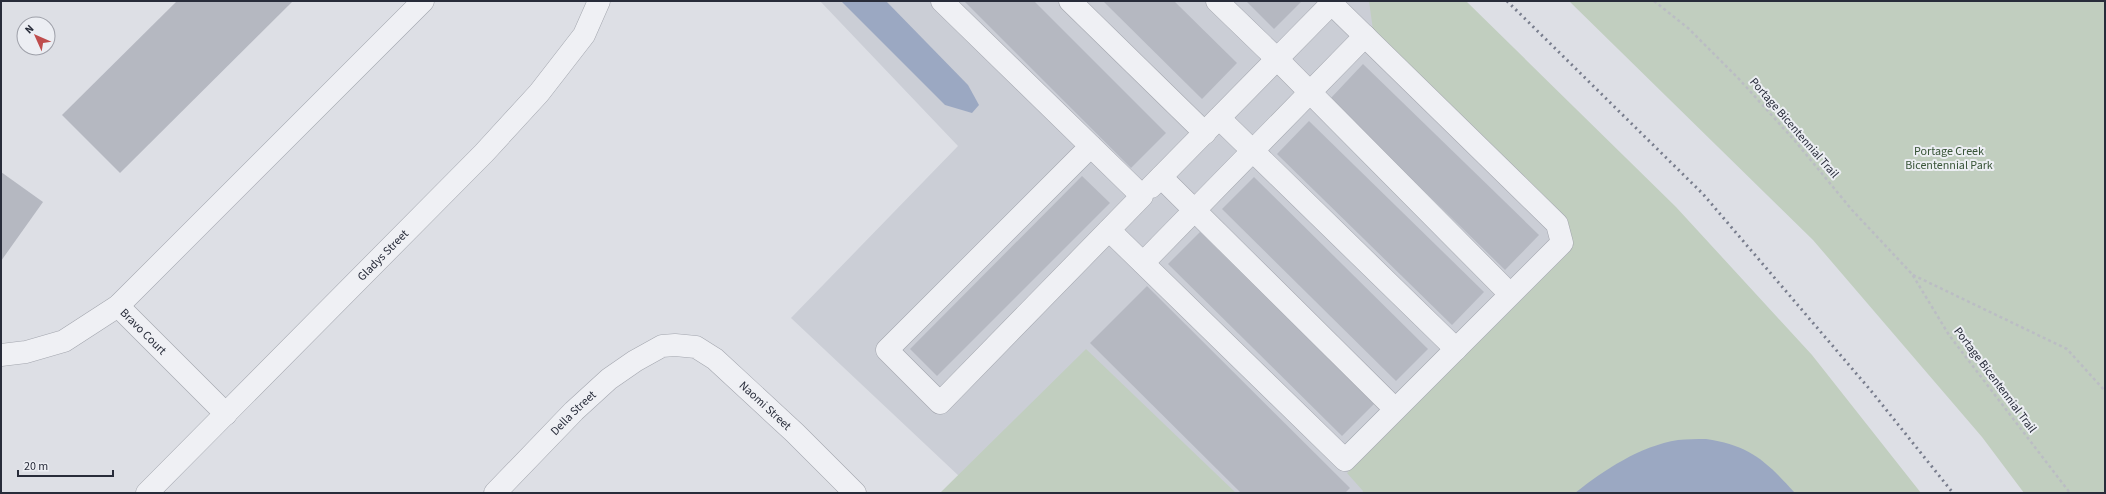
<svg xmlns="http://www.w3.org/2000/svg" width="2106" height="494" viewBox="0 0 2106 494" font-family="'Source Sans 3',sans-serif">
<rect width="100%" height="100%" fill="#dddfe5"/>
<path fill="#cbced6" d="M820,1h572l268,260 -221,232h-462l-186,-175 167,-172z"/>
<g fill="#c1cebf">
<path d="M1369,1h97l210,206 136,148 109,138h-559l1,-2 -16,-18 222,-221 -9,-39 -187,-183z"/>
<path d="M1569,1h536v492h-81l-42,-56 -169,-197z"/>
<path d="M1086,349l150,144h-296z"/>
</g>
<g fill="#9ba8c2">
<path d="M841,1h45l82,84 11,20 -7,8 -27,-8z"/>
<path d="M1706,439c43,6 60,22 89,54h-220c29,-23 65,-47 103,-53 9,-1 18,-1 28,-1z"/>
</g>
<g fill="#b5b8c1">
<path d="M177,1h116l-173,172 -58,-58z"/>
<path d="M964,1h70l132,132 -35,35z"/>
<path d="M1103,1h71l63,62 -35,36z"/>
<path d="M1246,1h56l-28,28z"/>
<path d="M1363,64l176,171 -34,35 -175,-171z"/>
<path d="M1309,121l175,171 -32,33 -175,-171z"/>
<path d="M1,172l42,30 -42,59z"/>
<path d="M1082,176l28,27 -173,173 -27,-27z"/>
<path d="M1254,177l174,172 -32,32 -174,-172z"/>
<path d="M1200,232l174,172 -32,32 -174,-172z"/>
<path d="M1147,286l203,202 -5,5h-104l-151,-150z"/>
</g>
<g fill="none" stroke-linecap="round" stroke-linejoin="round">
<g stroke="#a3a6ae" stroke-width="23">
<g id="minor">
<path d="M942,1l200,195 -202,207 -53,-53 204,-204"/>
<path d="M1070,1l135,132"/>
<path d="M1217,1l60,58 233,235"/>
<path d="M1219,118l237,231"/>
<path d="M1161,177l234,232"/>
<path d="M1151,187l183,-186"/>
<path d="M1109,230l236,230 217,-217 -5,-19 -225,-220"/>
<path d="M1143,263l222,-227"/>
<path id="s1" d="M118,306l108,108"/>
<path d="M1,355l25,-3 38,-11 54,-35 305,-305"/>
<path id="s2" d="M147,493l337,-340 55,-60 45,-58 15,-34"/>
<path id="s3" d="M495,493l79,-82 35,-32 26,-18 27,-15 13,-1 21,2 19,12 80,74 60,60"/>
</g>
</g>
<g stroke="#bbbdc4" stroke-width="2.5" stroke-dasharray="3 3" stroke-linecap="butt">
<path d="M1654,1l34,27 51,51 56,62 57,69 60,64 37,61 121,158"/>
<path d="M1913,275l154,74 38,42"/>
</g>
<use href="#minor" stroke="#eff0f4" stroke-width="22"/>
<path stroke="#787d8d" stroke-width="3" stroke-dasharray="2 4" stroke-linecap="butt" d="M1507,1l196,193 169,198 81,101"/>
</g>
<g text-anchor="middle" dominant-baseline="central" stroke-width="4" stroke-linejoin="round" paint-order="stroke">
<g font-size="12" fill="#282c3a" stroke="#eceef3">
<text transform="translate(1794 128) rotate(49)">Portage Bicentennial Trail</text>
<text stroke="none"><textPath href="#s2" startOffset="335">Gladys Street</textPath></text>
<text stroke="none"><textPath href="#s1" startOffset="36">Bravo Court</textPath></text>
<text transform="translate(1995 380) rotate(53)">Portage Bicentennial Trail</text>
<text stroke="none"><textPath href="#s3" startOffset="349">Naomi Street</textPath></text>
<text stroke="none"><textPath href="#s3" startOffset="112">Della Street</textPath></text>
</g>
<g font-size="12" fill="#385437" stroke="#eceef3">
<text x="1949" y="151">Portage Creek<tspan x="1949" dy="14">Bicentennial Park</tspan></text>
</g>
</g>
<rect width="2106" height="494" fill="none" stroke="#282c3a" stroke-width="4"/>
<g transform="translate(36 36) rotate(315)"><circle r="19" fill="#eceef3" stroke="#9ea0a9"/>
<path d="M0-3L7 15L0 10L-7 15Z" fill="#bf4d4d"/>
<text y="-6" font-size="11" font-weight="bold" text-anchor="middle" fill="#282c3a">N</text>
</g>
<path d="M18 470v6h95v-6" fill="none" stroke="#282c3a" stroke-width="2"/>
<text x="24" y="470" font-size="12" fill="#282c3a" stroke="#eceef3" stroke-width="3" paint-order="stroke">20 m</text>
</svg>
